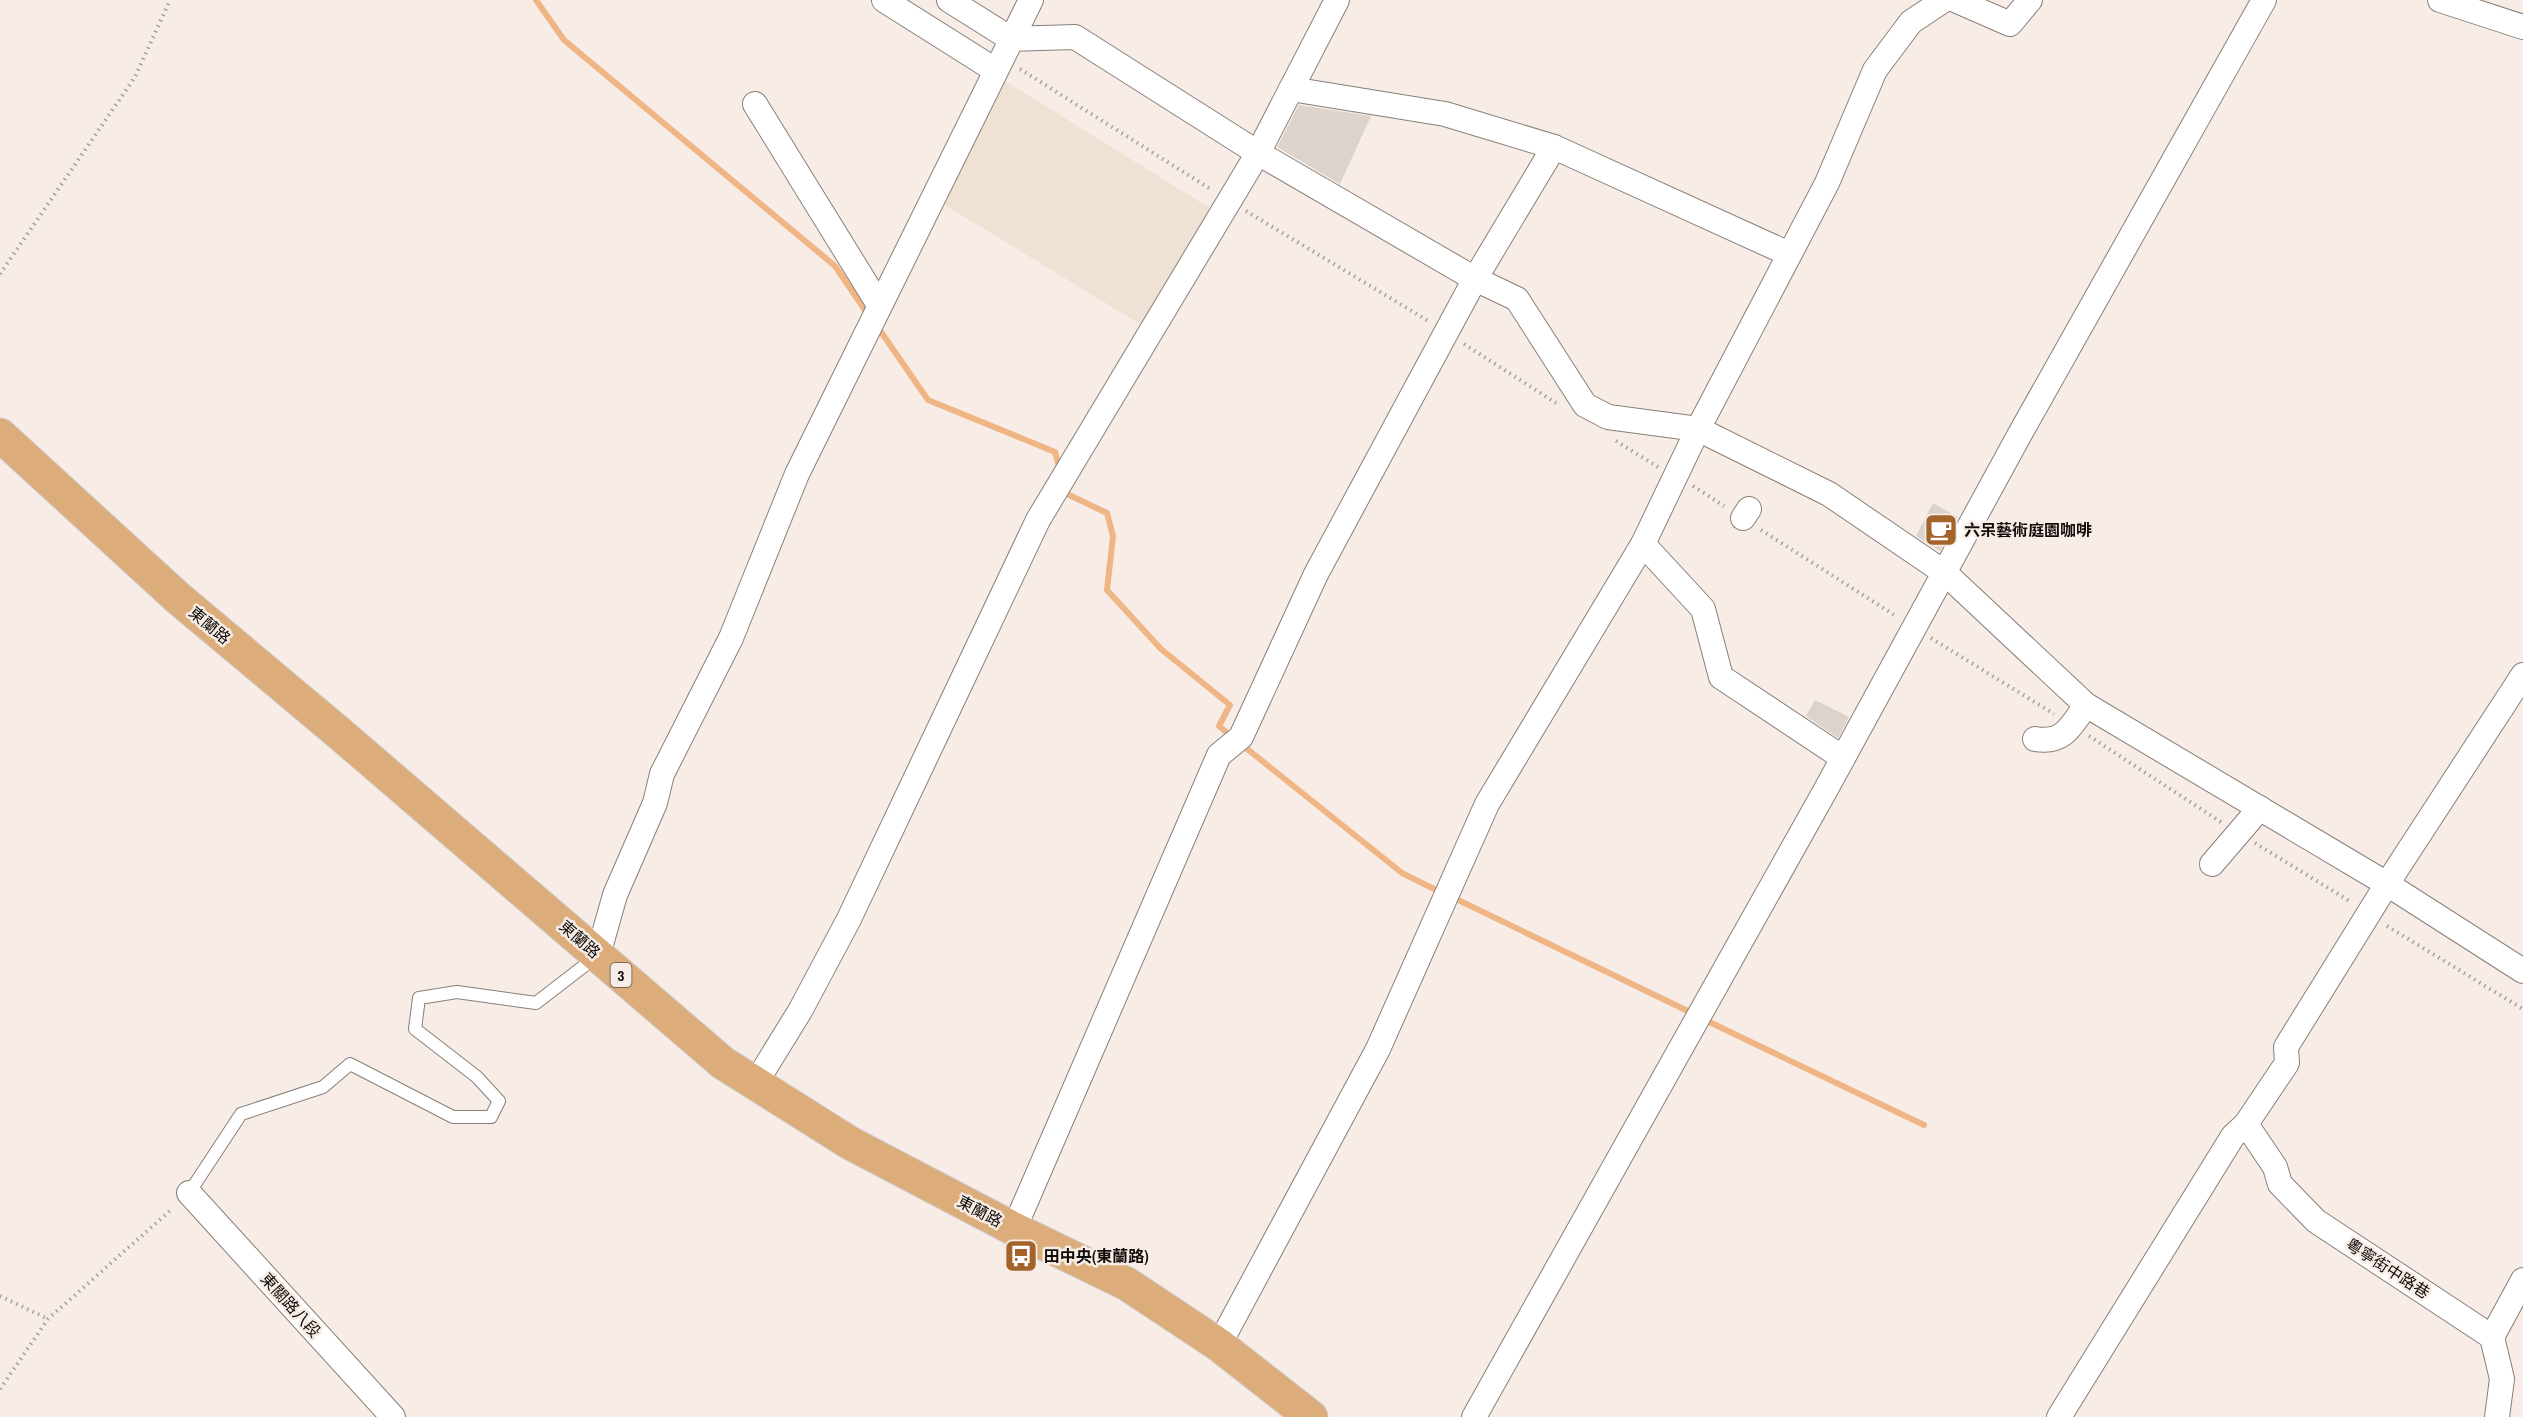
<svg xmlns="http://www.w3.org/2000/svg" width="2523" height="1417" viewBox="0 0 2523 1417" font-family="'Archivo Narrow','Noto Sans TC',sans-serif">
<rect width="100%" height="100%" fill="#f7ede6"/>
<path fill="#f0e1d5" d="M997,76l221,137 -70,116 -213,-130z"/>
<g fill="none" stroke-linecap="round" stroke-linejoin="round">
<g stroke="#f0b585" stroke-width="6">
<path d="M536,0l28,40 271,226 34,50"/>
<path d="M877,326l51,74 127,52 5,18"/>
<path d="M1065,488l2,6 40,19 6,23 -6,54 54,59 69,56 -11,21 14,12"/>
<path d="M1241,744l161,129 40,20"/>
<path d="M1452,897l242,117"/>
<path d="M1703,1019l221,106"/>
</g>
</g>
<g fill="#dcd3cc">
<path d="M1299,105l72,11 -31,68 -63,-37z"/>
<path d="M1933,503l25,14 -18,34 -24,-15z"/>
<path d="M1815,700l34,17 -11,21 -32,-22z"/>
</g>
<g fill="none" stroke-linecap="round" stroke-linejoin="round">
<g stroke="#887f79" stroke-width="14">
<path id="lane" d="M189,1193l52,-79 82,-27 27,-23 103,53h38l8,-16 -22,-24 -62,-48 4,-31 38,-6 79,11 61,-47"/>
</g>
<g stroke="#887f79" stroke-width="26">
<g id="street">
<path d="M884,0l111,70"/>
<path d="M949,0l62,39 64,-2 183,116 217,126 42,20 68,106 23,12 90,12 131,65 116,79 141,132 301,179 136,87"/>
<path d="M1955,0l55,24 20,-24"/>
<path d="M2440,0l83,27"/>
<path d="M1291,89l154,25 109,33 235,107"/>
<path d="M755,104l124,201"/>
<path d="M1743,518l6,-9"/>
<path d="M1643,544l60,65 18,68 122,81"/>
<path d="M2035,739c29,5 36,-13 51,-34"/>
<path d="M2212,864l48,-56"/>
<path d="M598,955l17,-60 40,-92 7,-29 69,-136 66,-164 234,-474"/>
<path d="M755,1084l45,-73 49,-92 189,-399 220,-367 79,-153"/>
<path d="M2246,1124l29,43 5,17 36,37 176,116 10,42 -5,38"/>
<path d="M189,1193l204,224"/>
<path d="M1014,1229l205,-474 22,-18 75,-163 159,-295 79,-132"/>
<path d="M2492,1337l31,-57"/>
<path d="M1219,1345l159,-296 109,-245 156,-260 55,-115 129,-246 48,-113 36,-48 33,-22"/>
<path d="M1474,1417l351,-626 196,-359 243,-432"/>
<path d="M2059,1417l174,-281 13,-12 41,-61 -1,-16 101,-163 136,-209"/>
</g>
</g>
<g stroke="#cfcece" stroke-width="35">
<path id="primary" d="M0,435l178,163 161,135 384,330 127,80 164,86 113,55 92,61 92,72"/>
</g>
<g stroke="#a7a09a" stroke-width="4" stroke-dasharray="1.5 4.5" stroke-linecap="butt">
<path d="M1020,69l192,121"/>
<path d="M1246,211l184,111"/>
<path d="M0,274l135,-197 35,-77"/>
<path d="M1464,344l92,59"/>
<path d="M1616,441l42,26"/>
<path d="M1693,486l31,20"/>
<path d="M1761,530l135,86"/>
<path d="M1931,638l123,76"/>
<path d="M2089,736l132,86"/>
<path d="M2255,843l96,59"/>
<path d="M2387,926l136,83"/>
<path d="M0,1296l48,23"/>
<path d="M0,1389l48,-70 125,-111"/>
</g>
<use href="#lane" stroke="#fff" stroke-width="12"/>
<use href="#street" stroke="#fff" stroke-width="24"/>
<use href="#primary" stroke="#ddac7b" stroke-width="33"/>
</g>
<defs>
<g id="cafe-square" transform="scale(1.725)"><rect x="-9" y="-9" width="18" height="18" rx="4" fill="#a3642b" stroke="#f7ede6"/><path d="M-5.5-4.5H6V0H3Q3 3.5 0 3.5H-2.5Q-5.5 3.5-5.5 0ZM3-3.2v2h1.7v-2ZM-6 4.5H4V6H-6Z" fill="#fff"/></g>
<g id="bus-square" transform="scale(1.725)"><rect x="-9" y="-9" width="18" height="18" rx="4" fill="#a3642b" stroke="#f7ede6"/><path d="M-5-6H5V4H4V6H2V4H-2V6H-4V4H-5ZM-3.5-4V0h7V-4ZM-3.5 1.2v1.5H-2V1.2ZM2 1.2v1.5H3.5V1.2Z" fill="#fff"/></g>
</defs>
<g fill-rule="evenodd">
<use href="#cafe-square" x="1941" y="530"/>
<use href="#bus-square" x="1021" y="1256"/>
</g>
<g text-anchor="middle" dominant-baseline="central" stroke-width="5" stroke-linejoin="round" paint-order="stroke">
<rect fill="#f7ede6" stroke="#55504b" stroke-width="1.5" x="610.5" y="963" width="21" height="24" rx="4.5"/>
<g font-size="15" font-weight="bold" fill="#0f0c09">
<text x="621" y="975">3</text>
</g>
<g font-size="16" font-weight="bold" fill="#0f0c09" stroke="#f7ede6" text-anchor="start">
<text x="1964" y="530">六呆藝術庭園咖啡</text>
<text x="1044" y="1256">田中央(東蘭路)</text>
</g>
<g font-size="16" fill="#0f0c09" stroke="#f7ede6">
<text transform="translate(210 625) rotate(40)">東蘭路</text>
<text transform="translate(580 939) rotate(41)">東蘭路</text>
<text transform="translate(980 1211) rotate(28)">東蘭路</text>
<text transform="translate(2388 1268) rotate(33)">粵寧街中路巷</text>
<text transform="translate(291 1305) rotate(48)">東關路八段</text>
</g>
</g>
</svg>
